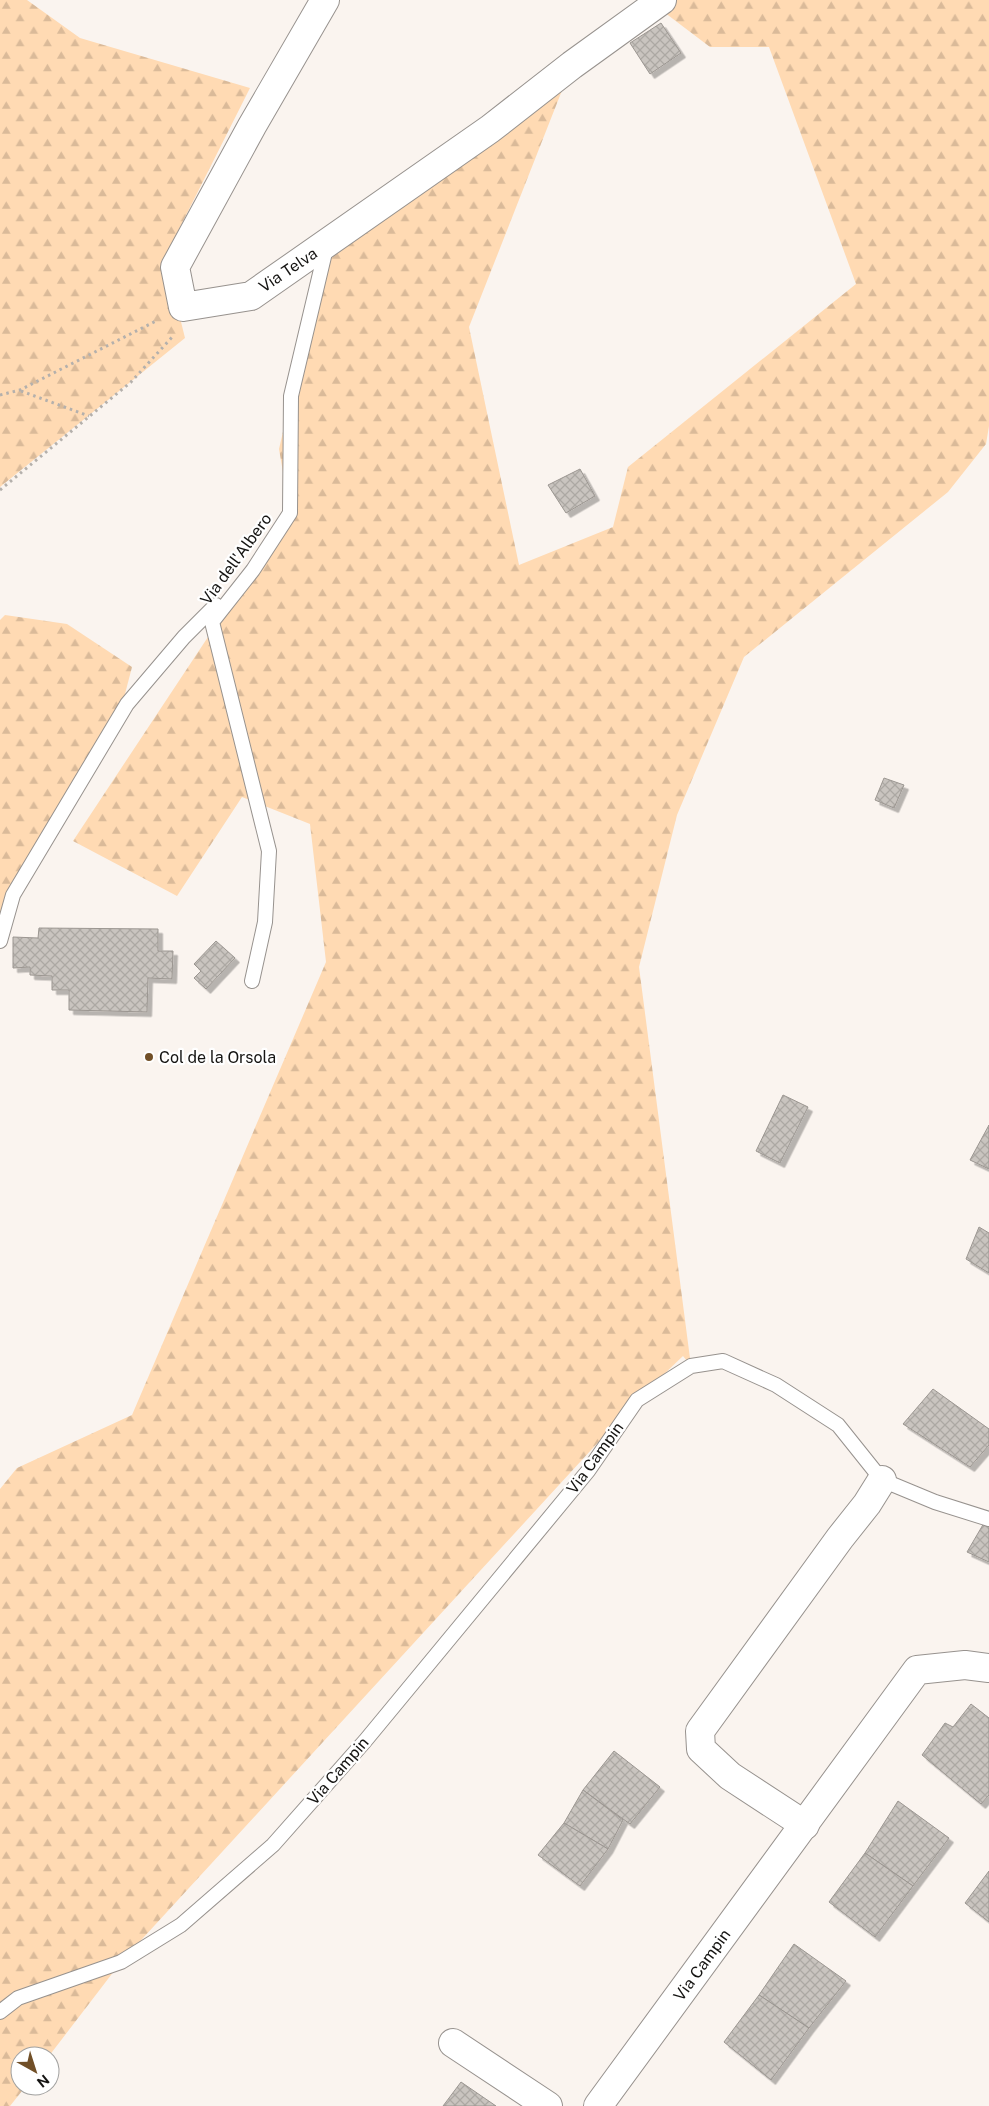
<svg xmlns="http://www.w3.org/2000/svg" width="989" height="2106" viewBox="0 0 989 2106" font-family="'Public Sans',sans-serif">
<defs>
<pattern id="forest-firs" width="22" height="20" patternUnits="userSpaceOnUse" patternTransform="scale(1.25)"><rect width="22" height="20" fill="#ffdab3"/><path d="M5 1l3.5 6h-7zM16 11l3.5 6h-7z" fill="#daba99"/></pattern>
<pattern id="building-cross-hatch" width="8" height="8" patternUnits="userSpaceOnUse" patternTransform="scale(1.25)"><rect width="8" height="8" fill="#c9c4bf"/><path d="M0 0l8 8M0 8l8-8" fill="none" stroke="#aca8a3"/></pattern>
<filter id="shadow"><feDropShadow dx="4.5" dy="4.5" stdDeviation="0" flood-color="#0004"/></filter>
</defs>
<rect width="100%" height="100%" fill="#faf4ef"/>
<g fill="url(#forest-firs)">
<path d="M0,0h27l53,38 170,50 -85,169 20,81 -185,149z"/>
<path d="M648,0h341v426l-3,18 -38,48 -204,165 -67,158 -38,152 52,399 -8,-10 -46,44 -516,562 -72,94h-29v30h6l-16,20h-10v-617l17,-21 115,-53 194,-453 -16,-138 -68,-27 -65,99 -104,-55 217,-328 -11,-64 48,-206 245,-178 -103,262 50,238 94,-38 15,-60 228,-183 -87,-237h-59z"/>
<path d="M5,615l62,9 65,43 -13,50 -119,210v-307z"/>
</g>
<g fill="url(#building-cross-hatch)" stroke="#9b9691" filter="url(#shadow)">
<path d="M661,23l20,30 -31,21 -20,-31z"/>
<path d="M580,469l15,27 -29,17 -18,-28z"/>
<path d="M884,778l20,7 -10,23 -19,-8z"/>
<path d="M39,928l119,1v22h15l-1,28 -24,-1 -1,34 -78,-2v-20h-17v-14l-22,-1v-8l-17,1v-31l25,1z"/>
<path d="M216,941l19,17 -29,31 -12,-11 7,-7 -7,-7z"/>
<path d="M783,1095l25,12 -28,56 -24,-12z"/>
<path d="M989,1125v44l-19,-9z"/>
<path d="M979,1227l10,6v40l-23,-14z"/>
<path d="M933,1389l56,40v16l-19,22 -67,-43z"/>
<path d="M984,1523l5,3v36l-22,-10z"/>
<path d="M971,1704l18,14v77l-8,9 -59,-49 23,-32 8,4z"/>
<path d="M614,1751l46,36 -30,37 -47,-34z"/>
<path d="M583,1790l40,30 -15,29 -44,-26z"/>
<path d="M898,1801l51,37 -36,48 -48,-33z"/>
<path d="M564,1823l44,26 -28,37 -42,-31z"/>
<path d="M865,1853l48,33 -38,51 -46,-35z"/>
<path d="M989,1871v51l-24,-19z"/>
<path d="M794,1944l52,37 -37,47 -50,-33z"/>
<path d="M759,1995l50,33 -38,52 -47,-38z"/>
<path d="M461,2082l35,24h-53z"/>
</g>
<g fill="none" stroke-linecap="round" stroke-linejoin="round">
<g stroke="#97928e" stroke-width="16">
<g id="service">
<path d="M0,941l13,-46 114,-191 57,-67 32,-32"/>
<path d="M252,981l13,-59 4,-71 -57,-229 41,-52 37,-57 1,-117 36,-152"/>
<path d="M0,2012l18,-14 103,-36 60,-37 92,-80 92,-104 223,-270 49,-71 54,-34 32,-5 53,24 62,40 44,55 53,22 54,17"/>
</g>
</g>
<g stroke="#97928e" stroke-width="30">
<g id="minor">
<path d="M805,1825l-75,-49 -29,-27 -1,-18 140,-193 27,-34 15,-24"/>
<path d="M453,2043l95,63"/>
<path d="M598,2106l319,-436 48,-5 24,3"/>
</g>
</g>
<g stroke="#97928e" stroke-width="30">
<path id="tertiary" d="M325,0l-73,126 -77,141 8,40 68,-11 239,-167 82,-64 90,-65"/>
</g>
<g stroke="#b4b0ac" stroke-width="3" stroke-dasharray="2.5 4" stroke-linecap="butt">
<path d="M21,391l68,25"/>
<path d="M0,395l20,-5 136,-69"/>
<path d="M0,490l131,-108 43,-47"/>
</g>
<use href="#service" stroke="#fff" stroke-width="14"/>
<use href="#minor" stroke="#fff" stroke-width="28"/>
<use href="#tertiary" stroke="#fff" stroke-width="28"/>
</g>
<circle fill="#714f27" stroke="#fff" stroke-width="2" cx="149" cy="1057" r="5"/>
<g text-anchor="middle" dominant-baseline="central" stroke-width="4.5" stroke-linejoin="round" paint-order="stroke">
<g font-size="16" fill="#151412" stroke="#fff">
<text transform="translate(288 270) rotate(-34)">Via Telva</text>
<text transform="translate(236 559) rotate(-54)">Via dell'Albero</text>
<text transform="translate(595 1458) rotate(-54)">Via Campin</text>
<text transform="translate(338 1771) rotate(-49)">Via Campin</text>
<text transform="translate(702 1965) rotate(-54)">Via Campin</text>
</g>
<g font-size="16" fill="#151412" stroke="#fff" text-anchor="start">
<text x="159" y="1057">Col de la Orsola</text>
</g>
</g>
<g transform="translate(35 2071) rotate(141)"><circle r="24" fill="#ffffff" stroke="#a1a1a0"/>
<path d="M0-4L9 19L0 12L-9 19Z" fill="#714f27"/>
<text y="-8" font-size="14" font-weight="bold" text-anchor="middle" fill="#151412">N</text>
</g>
</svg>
